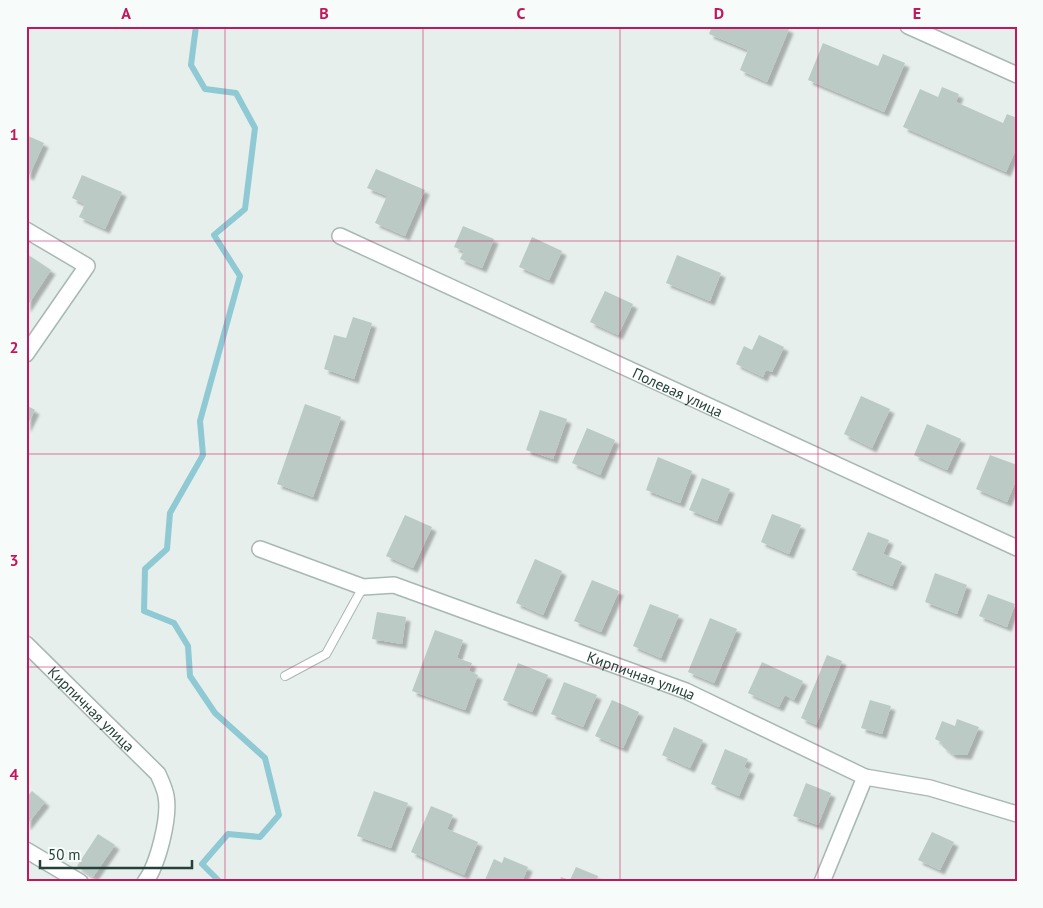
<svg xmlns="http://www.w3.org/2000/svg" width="1043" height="908" viewBox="0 0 1043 908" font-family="'PT Sans',sans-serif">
<defs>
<filter id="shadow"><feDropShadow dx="4.5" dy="4.5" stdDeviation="1" flood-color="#0004"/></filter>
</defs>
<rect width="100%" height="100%" fill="#e6efeb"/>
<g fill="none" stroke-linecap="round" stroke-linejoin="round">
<path stroke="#8ec9d4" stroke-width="6" d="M196,26l-5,39 14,24 31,4 19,35 -10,81 -31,26 26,41 -40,145 3,34 -33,58 -3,36 -22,20 -1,42 30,12 14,23 2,30 25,37 50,45 14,57 -19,22 -32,-3 -26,30 18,18"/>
</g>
<g fill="#bbcac4" filter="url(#shadow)">
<path d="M712,26h71l6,3 -22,53 -27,-12 8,-20 -39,-16z"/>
<path d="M823,43l55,23 5,-12 22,9 -21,49 -76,-32z"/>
<path d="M942,87l17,7 -3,8 47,21 4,-9 10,4v29l-11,25 -103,-45 17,-38 18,8z"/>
<path d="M26,135l18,8 -15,33 -3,-2z"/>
<path d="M376,169l49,21 -20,46 -30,-13 12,-27 -20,-8z"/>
<path d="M82,175l40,17 -17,37 -26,-12 6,-13 -13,-6z"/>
<path d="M463,226l31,13 -12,29 -22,-9 4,-8 -10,-4z"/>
<path d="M532,237l30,14 -13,29 -30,-13z"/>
<path d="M27,254l24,16 -25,38v-52z"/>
<path d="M677,255l44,18 -11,28 -44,-18z"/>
<path d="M605,291l28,13 -15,31 -28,-13z"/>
<path d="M353,317l19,6 -18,56 -30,-10 10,-34 12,3z"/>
<path d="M759,335l25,12 -12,25 -6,-2 -3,7 -27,-13 8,-18 8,4z"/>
<path d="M861,396l29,13 -18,39 -28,-14z"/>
<path d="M305,404l36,13 -28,80 -36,-13z"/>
<path d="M26,405l9,5 -9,18z"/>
<path d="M540,410l27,9 -14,40 -27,-9z"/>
<path d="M927,424l34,15 -14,31 -33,-15z"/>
<path d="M587,428l28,12 -15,35 -28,-12z"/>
<path d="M990,455l27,10v13l-10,24 -31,-13z"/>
<path d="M658,457l34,14 -12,32 -34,-13z"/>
<path d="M702,478l28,11 -13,32 -28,-11z"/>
<path d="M772,514l29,11 -12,29 -28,-12z"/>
<path d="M405,515l27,12 -19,41 -27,-12z"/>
<path d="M868,532l21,8 -6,14 19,8 -10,24 -40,-16z"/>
<path d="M535,559l27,12 -19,44 -27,-12z"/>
<path d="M935,573l32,12 -10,29 -32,-12z"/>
<path d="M592,580l27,11 -18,41 -27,-11z"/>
<path d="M988,594l27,10 -8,23 -28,-11z"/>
<path d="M650,604l29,11 -18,43 -28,-12z"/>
<path d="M377,612l29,5 -4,27 -30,-5z"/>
<path d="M710,618l27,11 -23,54 -26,-11z"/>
<path d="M435,630l28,10 -6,18 15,5 -3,8 9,4 -13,35 -53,-19z"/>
<path d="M827,655l15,6 -26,64 -15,-7z"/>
<path d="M762,662l41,19 -9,19 -9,-5 -6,12 -31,-14z"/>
<path d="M518,663l30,12 -16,37 -29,-12z"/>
<path d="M564,682l33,13 -14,32 -32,-13z"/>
<path d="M612,700l27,12 -16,36 -28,-12z"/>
<path d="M870,700l21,6 -9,28 -21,-6z"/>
<path d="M957,719l22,8 -12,28 -15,-1 -9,-7 -2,-5 -6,-3 7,-18 13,5z"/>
<path d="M674,727l29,13 -13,28 -28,-13z"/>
<path d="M725,749l23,10 -4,8 6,3 -11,26 -28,-12z"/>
<path d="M806,783l25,10 -13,32 -25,-9z"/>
<path d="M32,791l13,11 -19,24v-28z"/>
<path d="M374,791l34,12 -17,45 -34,-12z"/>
<path d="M431,806l22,9 -6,14 31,13 -14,33 -53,-23z"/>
<path d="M932,832l22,10 -14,28 -22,-10z"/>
<path d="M98,834l17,11 -22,32 -16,-11z"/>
<path d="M504,857l24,10 -6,15h-38l10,-23 8,4z"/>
<path d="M576,867l22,9 -2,6h-37l2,-5 9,3z"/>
</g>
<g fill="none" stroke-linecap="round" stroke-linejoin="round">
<g stroke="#a8b8b2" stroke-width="10">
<path id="service" d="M285,676l41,-22 37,-67"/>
</g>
<g stroke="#a8b8b2" stroke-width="18">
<g id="minor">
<path d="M908,26l109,49"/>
<path d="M26,230l61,36 -61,88"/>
<path id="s1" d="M340,236l677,312"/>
<path id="s2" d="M260,549l103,38 31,-2 292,106 179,86 65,11 87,26"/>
<path id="s3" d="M26,644l132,130c3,7 7,15 8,22 4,21 -8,69 -21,86"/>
<path d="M26,850l54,32"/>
<path d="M822,882l43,-105"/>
</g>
</g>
<use href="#service" stroke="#fff" stroke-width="8"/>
<use href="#minor" stroke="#fff" stroke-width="15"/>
</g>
<path fill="none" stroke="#c2185b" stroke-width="1" stroke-opacity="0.55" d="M225,26v856M423,26v856M620,26v856M818,26v856M26,241h991M26,454h991M26,667h991"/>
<g text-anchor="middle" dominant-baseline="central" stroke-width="4" stroke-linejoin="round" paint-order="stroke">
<g font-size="15" fill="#24423a" stroke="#f7fbf9">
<text stroke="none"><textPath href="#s1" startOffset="372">Полевая улица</textPath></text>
<text stroke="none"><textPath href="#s2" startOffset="404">Кирпичная улица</textPath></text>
<text stroke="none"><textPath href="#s3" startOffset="92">Кирпичная улица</textPath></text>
</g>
</g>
<rect width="1043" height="908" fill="none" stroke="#f7fbf9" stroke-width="55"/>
<path d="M40 860v8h152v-8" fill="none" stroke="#24423a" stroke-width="2.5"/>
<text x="48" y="860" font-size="15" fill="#24423a" stroke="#f7fbf9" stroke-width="4" paint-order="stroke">50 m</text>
<rect x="28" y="28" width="988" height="852" fill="none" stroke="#c2185b" stroke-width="2"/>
<g font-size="16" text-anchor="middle" font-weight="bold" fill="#c2185b">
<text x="126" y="19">A</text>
<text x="324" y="19">B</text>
<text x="521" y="19">C</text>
<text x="719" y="19">D</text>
<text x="917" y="19">E</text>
<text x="14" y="140">1</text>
<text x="14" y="353">2</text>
<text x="14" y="566">3</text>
<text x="14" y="780">4</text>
</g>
</svg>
